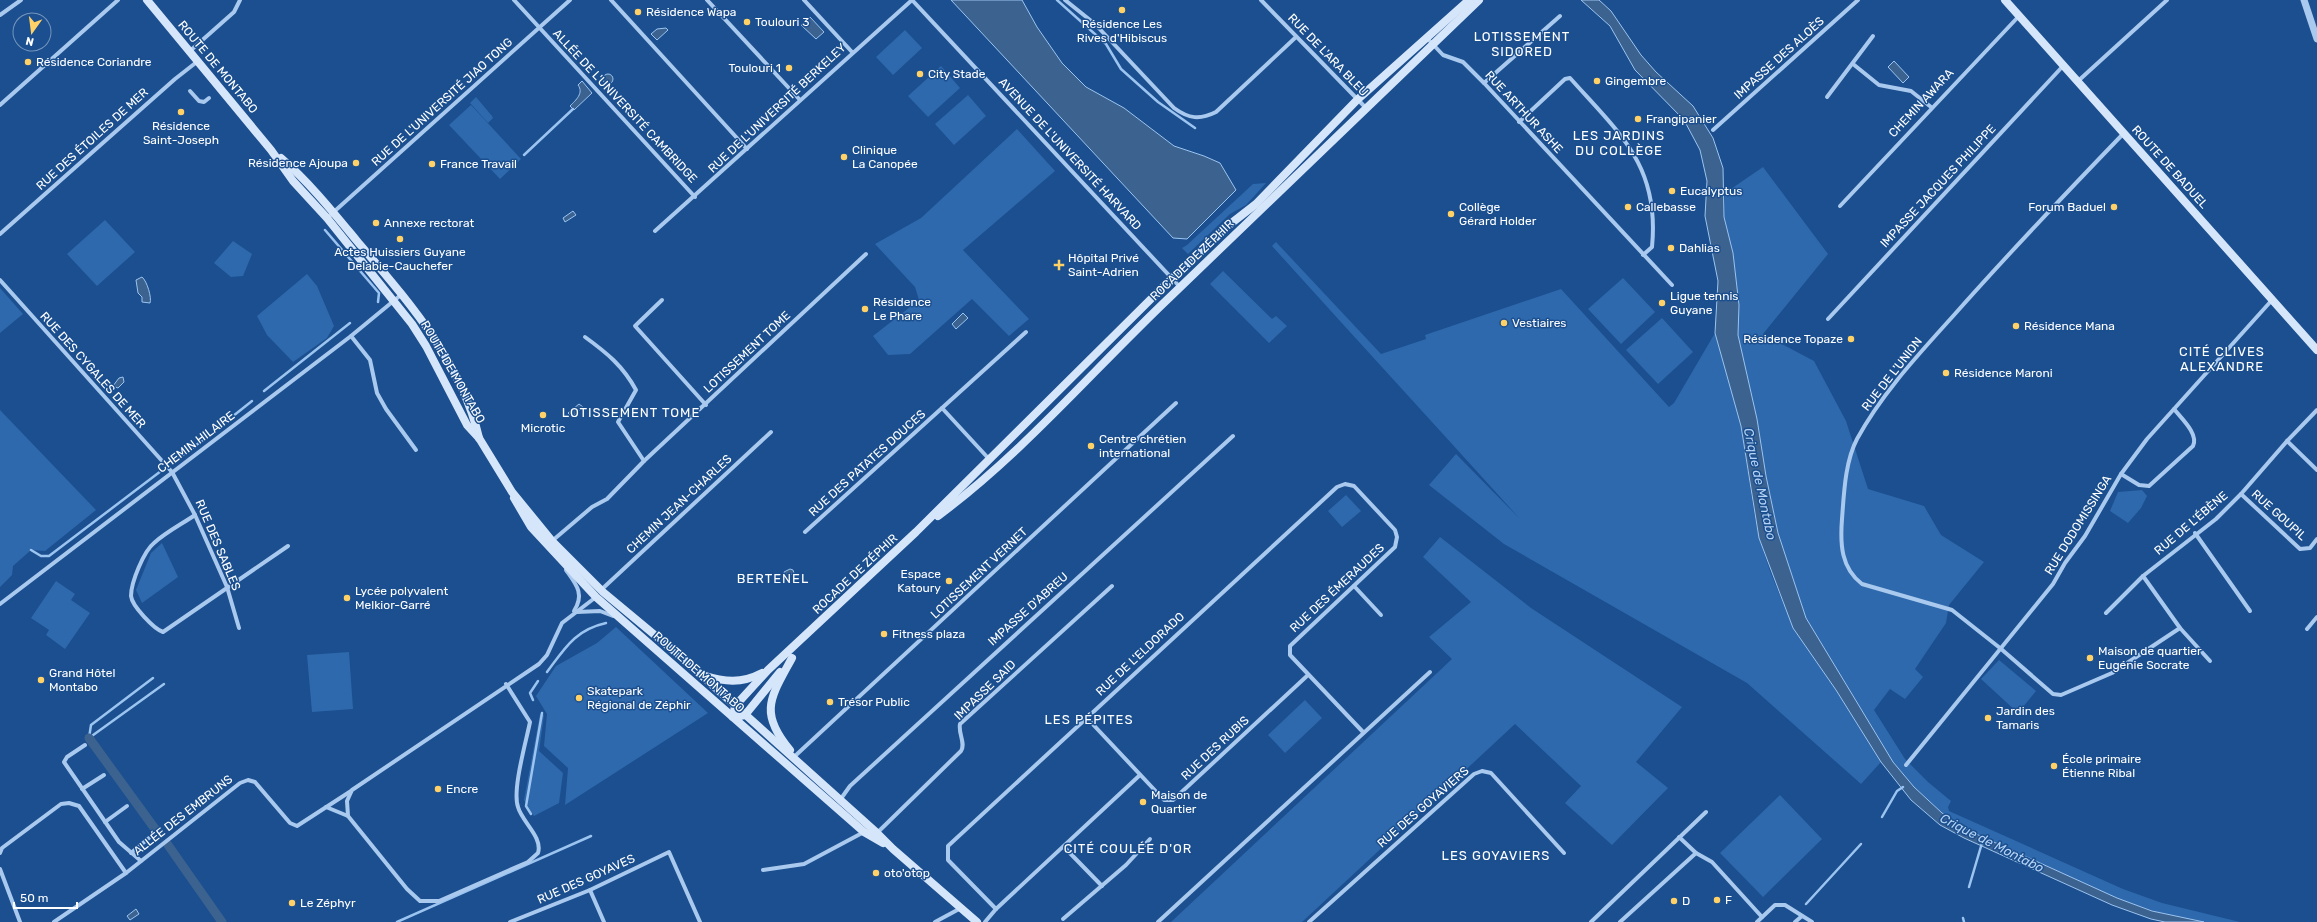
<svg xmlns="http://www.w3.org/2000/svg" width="2317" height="922" viewBox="0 0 2317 922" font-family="Rubik,sans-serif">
<rect width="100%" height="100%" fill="#1b4f8f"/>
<g fill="#2e69ad">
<path d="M905,30l17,18 -29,27 -17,-18z"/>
<path d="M941,66l19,22 -32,29 -20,-21z"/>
<path d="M968,95l18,21 -32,29 -19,-21z"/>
<path d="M476,97l16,19 1,2 -5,5 -18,-20z"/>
<path d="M471,105l50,54 -21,20 -51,-54z"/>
<path d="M1017,129l38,42 -92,79 66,69 -20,17 -37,-37 -62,55 -22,1 -15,-19 46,-36 -4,-13 -40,-43 46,-26z"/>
<path d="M1763,167l65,87 -65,80 51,27 32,60 22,68 56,17 17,29 43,27 -35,43 -3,18 -31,46 8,8 -18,22 -15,-10 -16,21 31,49 23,23 23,19 -3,6 1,4 174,78 39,14 78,19c-12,0 -25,0 -36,0 -83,-11 -164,-62 -241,-94l-21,-15 -28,-26 -21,-25 -87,-144 -28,-85 -12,-57 -9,-57 -19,-84 1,-30 -6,-52 -9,-36 1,-24z"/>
<path d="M1266,183l-20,22 -16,9 -42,40 -6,-6 5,-3 66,-61z"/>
<path d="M105,220l30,32 -38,34 -30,-32z"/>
<path d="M233,241l19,13 -9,22 -12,1 -17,-14z"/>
<path d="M1276,242l105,112 45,-15 -1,-4 136,-46 108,118 5,-4 41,-70 26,93 13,86 5,26 11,33 23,57 43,62 45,72 -20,22 -114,-101 -243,-139 -75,-59 27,-31 64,65c-83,-92 -165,-181 -248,-273z"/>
<path d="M1223,271l49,48 4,-3 11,10 -18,17 -59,-59z"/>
<path d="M307,274l10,12 17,40 -7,12 -34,24 -26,-27 -10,-19z"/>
<path d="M1623,278l32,34 -34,32 -33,-35z"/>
<path d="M0,288l23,26 -23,19z"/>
<path d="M1662,318l31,34 -35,32 -32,-34z"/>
<path d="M0,410l96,100 -51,41 -14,-1 -18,16 -1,9 -12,12z"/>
<path d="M2142,490l5,6 -6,12 -13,15 -18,-12 8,-19z"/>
<path d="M1346,495l15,16 -19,16 -14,-16z"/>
<path d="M1440,537l91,71 151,99 -46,55 32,26 -56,57 -47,-42 16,-17 -66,-62 -213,198h-131l281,-263 -23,-22 42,-35 -48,-45z"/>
<path d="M162,543l16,34 -36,26 -6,-13 15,-37z"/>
<path d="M56,581l19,13 -4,6 19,13 -25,36 -19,-14 3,-5 -18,-12z"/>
<path d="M616,627l92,86 -143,92 3,-37 -24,-22 3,-32 -11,-18 20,-30 41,-23z"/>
<path d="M349,652l4,57 -41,3 -5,-57z"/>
<path d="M1999,660l37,31 -18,22 -37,-34z"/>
<path d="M1305,700l17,18 -37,35 -17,-18z"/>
<path d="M540,714l4,1 -5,36 24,22 -4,30 -25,13 -10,-16z"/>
<path d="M1780,795l42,44 -59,58 -43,-44z"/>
</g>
<g fill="#3c6290" stroke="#9cc4f0">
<path d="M951,0h71l15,27 25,36 24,24 38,21 50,38 30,10 16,7 16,27 -49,49 -14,-1z"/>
<path d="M1581,0h18l12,11 30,44 15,17 37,34 20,32 10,30 1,49 9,36 6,52 -1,30 19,84 9,57 12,57 28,85 87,144 21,25 28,26 21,15 154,70 35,13 52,11h-39l-14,-3 -39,-14 -148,-67 -24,-13 -29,-25 -30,-38 -45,-72 -43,-62 -34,-90 -18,-112 -26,-93 3,-52 -13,-65 2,-35 -7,-31 -16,-30 -49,-50 -25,-44z"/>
<path d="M810,17l14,15 -8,7 -15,-14z"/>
<path d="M666,28l2,2 -11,10 -6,-6 6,-5z"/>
<path d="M1894,61l15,16 -6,6 -15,-16z"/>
<circle cx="608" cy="79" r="5"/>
<path d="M582,81l10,12 -18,17 -4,-4c6,-6 14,-13 8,-21z"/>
<path d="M573,211l3,4 -11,7 -2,-4z"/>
<path d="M142,277c5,4 10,21 8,26l-8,-1v-5l-4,-4 -2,-13z"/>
<path d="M963,313l5,5 -12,11 -4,-5z"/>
<path d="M123,377l1,5 -6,6 -5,-2 6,-8z"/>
<path d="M579,404l4,3 -11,10 -4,-4z"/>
<path d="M790,569l3,1 1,3 -9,5 -1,-6z"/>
<path d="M136,909l3,5 -9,6 -3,-4z"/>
</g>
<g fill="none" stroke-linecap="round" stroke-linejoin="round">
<g stroke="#9cc4f0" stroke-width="2.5">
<path d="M1057,0l49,44 15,25 37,33 37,26"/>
<path d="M524,155l49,-46"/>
<path d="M325,230l54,63 -1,9"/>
<path d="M264,391l86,-68"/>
<path d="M218,428l34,-27"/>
<path d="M172,463l35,-26"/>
<path d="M31,550l10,6h8l112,-85"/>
<path d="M547,672c18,-24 28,-42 59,-49"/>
<path d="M533,700l-3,-7 8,-12"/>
<path d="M89,738l75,-54"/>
<path d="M89,738l2,-13 62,-47"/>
<path d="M531,814l-5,-8 16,-93"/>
<path d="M1882,817l15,-26 6,-4"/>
<path d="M1969,887l13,-44"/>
<path d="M1806,904l55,-60"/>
<path d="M1963,918l1,4"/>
<path d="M397,922l194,-86"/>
</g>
<g stroke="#3c6290" stroke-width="9">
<path d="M89,738l69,95"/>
<path d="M168,845l54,77"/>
</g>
<g stroke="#a9c9ee" stroke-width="4">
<path d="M514,0l181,197"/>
<path d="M611,0l136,149"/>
<path d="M707,0l93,100"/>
<path d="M804,0l48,52"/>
<path d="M912,0l268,287"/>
<path d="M1065,0l30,24 79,84c15,11 26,12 42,4l80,-75"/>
<path d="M1261,0l104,107"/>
<path d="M0,15l21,-15"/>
<path d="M1426,37l17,18 20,7 21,21 188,202"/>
<path d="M190,51l44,-39 6,-12"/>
<path d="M1853,64l26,21 32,6 20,16"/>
<path d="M2077,82l90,-82"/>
<path d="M1484,83l76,-67"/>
<path d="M190,91l9,10 5,1 5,-4"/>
<path d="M1827,97l46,-61"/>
<path d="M0,105l118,-105"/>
<path d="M1519,122l46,-43 5,-1c50,56 90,88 82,169l-9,8"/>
<path d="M1713,130l145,-130"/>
<path d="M2123,134c-57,59 -114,119 -169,181 -35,39 -72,78 -97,124 -12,23 -13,54 -15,80 -2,25 -1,49 20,65l90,26 48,38 53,46 8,1 51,-22 68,-45"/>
<path d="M1840,206l179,-190"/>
<path d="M327,218l243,-218"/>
<path d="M655,231l257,-231"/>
<path d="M0,234l175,-155 23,-18"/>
<path d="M0,280l172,192 23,43 32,72 12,41"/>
<path d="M662,300l-27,26 71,79"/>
<path d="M1828,319l235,-253"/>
<path d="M351,336l19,24 7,33 9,16 30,41"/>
<path d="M585,337c22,16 38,29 51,53l-18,32 26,39"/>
<path d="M942,408l47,51"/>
<path d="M2287,441l30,29"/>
<path d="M2121,474l18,11 10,1 44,-40c6,-12 -12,-28 -19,-37"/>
<path d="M2241,494l59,55 10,-1 7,-9"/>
<path d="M195,515c-13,9 -29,17 -41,28 -10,8 -23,39 -23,53 1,10 23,33 32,36l125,-86"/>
<path d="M805,532l221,-200"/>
<path d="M2195,533l55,78"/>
<path d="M552,541l40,-34 15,-8 37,-38 222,-207"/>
<path d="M566,570c10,14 19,24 8,41"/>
<path d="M2143,576l37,52 30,33"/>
<path d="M1354,586l27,29"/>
<path d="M601,590l170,-158"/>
<path d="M0,604l351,-268 51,-42"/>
<path d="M577,612l23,-1 13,5"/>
<path d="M2106,613l37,-37 73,-57 25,-25 46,-53 30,-31"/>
<path d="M2307,629l10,-12"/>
<path d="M506,684l24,38c-4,20 -18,68 -12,85 4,15 25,30 20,46l-10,9 -89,39h-19l-13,-12 -59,-73 -1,-15 5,-11 187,-126 8,-9 15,-32 34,-26"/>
<path d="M1086,717l78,83h9l135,-125"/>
<path d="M85,745l-18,12 -3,5 55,80 22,19"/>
<path d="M795,756l381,-353"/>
<path d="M1906,765l147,-181 12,-21 20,-27 36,-62 26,-35 125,-139"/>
<path d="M82,789l22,-14"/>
<path d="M840,800l10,-14 383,-350"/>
<path d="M326,807l22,9"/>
<path d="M105,822l22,-16"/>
<path d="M877,833l84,-82c5,-8 -3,-17 -1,-27l152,-138"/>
<path d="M1679,837l17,16 16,9 50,55"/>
<path d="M1064,847l38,39"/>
<path d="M0,853l2,-5 59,-44 8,-1 10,3 47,67"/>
<path d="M131,853l18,-15"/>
<path d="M0,869l20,53"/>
<path d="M763,870l41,-6 60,-32"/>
<path d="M590,890l14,32"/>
<path d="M996,909l-48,-49v-14l389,-359 8,-3 9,2 41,44 2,7 -2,10 -105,99v9l73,77"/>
<path d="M1063,919l63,-54 24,-26"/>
<path d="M54,922l72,-49 114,-90 8,-3 7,2 35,41 7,3 54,-35"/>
<path d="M510,922l80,-32 79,-38 31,70"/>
<path d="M935,922l26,-14"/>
<path d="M985,922l11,-13 144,-134"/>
<path d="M1158,922l272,-250"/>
<path d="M1309,922l165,-148 8,-3 9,2 73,80"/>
<path d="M1591,922l115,-110"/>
<path d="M1620,922l76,-69"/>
<path d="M1757,922l18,-17h10l27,17"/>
<path d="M1795,922l7,-6"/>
</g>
<path stroke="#a9c9ee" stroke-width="7" d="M2304,0l13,39"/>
<g stroke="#d6e6fa" stroke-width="8">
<path d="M147,0l124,150 22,31 34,37 85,106 14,22 41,79 12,13 33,54 40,49 51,51 77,64 197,177 16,16 84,73"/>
<path d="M2005,0l312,350"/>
<path d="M281,158c28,24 52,54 76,83 50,59 104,119 122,197"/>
<path d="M514,498l17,29 65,70 268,235 19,11"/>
<path d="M938,516c86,-64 155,-146 232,-219 103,-99 206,-198 309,-297"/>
<path d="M702,675c23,7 39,9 60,-2"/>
<path d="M740,716l5,-1 35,-43"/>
<path d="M733,717l2,-11 33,-36 148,-138 245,-243 68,-64 27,-21 101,-104 112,-100"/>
<path d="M790,750c-32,-38 -19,-53 2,-92"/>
</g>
</g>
<g fill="#ffd166" stroke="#1b4f8f" stroke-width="1.5">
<circle cx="1122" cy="10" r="4"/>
<circle cx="638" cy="12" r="4"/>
<circle cx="747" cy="22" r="4"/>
<circle cx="28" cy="62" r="4"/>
<circle cx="789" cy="68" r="4"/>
<circle cx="920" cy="74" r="4"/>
<circle cx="1597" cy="81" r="4"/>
<circle cx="181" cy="112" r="4"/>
<circle cx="1638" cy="119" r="4"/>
<circle cx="844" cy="157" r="4"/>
<circle cx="356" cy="163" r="4"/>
<circle cx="432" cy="164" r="4"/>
<circle cx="1672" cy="191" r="4"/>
<circle cx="1628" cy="207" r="4"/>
<circle cx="2114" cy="207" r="4"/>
<circle cx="1451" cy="214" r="4"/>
<circle cx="376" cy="223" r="4"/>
<circle cx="400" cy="239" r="4"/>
<circle cx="1671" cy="248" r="4"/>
<path d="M1057 259h4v4h4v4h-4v4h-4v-4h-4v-4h4z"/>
<circle cx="1662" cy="303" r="4"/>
<circle cx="865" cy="309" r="4"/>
<circle cx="1504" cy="323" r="4"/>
<circle cx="2016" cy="326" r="4"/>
<circle cx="1851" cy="339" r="4"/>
<circle cx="1946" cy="373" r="4"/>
<circle cx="543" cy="415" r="4"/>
<circle cx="1091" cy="446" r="4"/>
<circle cx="949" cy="581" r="4"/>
<circle cx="347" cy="598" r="4"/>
<circle cx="884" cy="634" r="4"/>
<circle cx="2090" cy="658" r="4"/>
<circle cx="41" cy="680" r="4"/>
<circle cx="579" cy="698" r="4"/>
<circle cx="830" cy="702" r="4"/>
<circle cx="1988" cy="718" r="4"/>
<circle cx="2054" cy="766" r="4"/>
<circle cx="438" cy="789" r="4"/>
<circle cx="1143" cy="802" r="4"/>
<circle cx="876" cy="873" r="4"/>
<circle cx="1717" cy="900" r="4"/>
<circle cx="1674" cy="901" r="4"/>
<circle cx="292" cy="903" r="4"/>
</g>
<g text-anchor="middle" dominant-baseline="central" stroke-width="3" stroke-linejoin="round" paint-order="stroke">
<g font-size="12" fill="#fff" stroke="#1b4f8f" text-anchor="start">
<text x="646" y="12">Résidence Wapa</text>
<text x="755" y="22">Toulouri 3</text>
<text x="1122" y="24" text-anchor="middle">Résidence Les<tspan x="1122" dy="14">Rives d'Hibiscus</tspan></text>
<text x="36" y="62">Résidence Coriandre</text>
<text x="781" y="68" text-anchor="end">Toulouri 1</text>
<text x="928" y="74">City Stade</text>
<text x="1605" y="81">Gingembre</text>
<text x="1646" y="119">Frangipanier</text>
<text x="181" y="126" text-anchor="middle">Résidence<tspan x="181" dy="14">Saint-Joseph</tspan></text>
<text x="852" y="150">Clinique<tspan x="852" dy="14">La Canopée</tspan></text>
<text x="348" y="163" text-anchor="end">Résidence Ajoupa</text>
<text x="440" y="164">France Travail</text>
<text x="1680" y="191">Eucalyptus</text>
<text x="1459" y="207">Collège<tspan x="1459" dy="14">Gérard Holder</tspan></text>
<text x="1636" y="207">Callebasse</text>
<text x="2106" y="207" text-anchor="end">Forum Baduel</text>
<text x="384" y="223">Annexe rectorat</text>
<text x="1679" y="248">Dahlias</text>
<text x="400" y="252" text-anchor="middle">Actes Huissiers Guyane<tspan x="400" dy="14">Delabie-Cauchefer</tspan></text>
<text x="1068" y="258">Hôpital Privé<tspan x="1068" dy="14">Saint-Adrien</tspan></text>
<text x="1670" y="296">Ligue tennis<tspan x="1670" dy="14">Guyane</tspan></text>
<text x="873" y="302">Résidence<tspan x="873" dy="14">Le Phare</tspan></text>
<text x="1512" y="323">Vestiaires</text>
<text x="2024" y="326">Résidence Mana</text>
<text x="1843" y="339" text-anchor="end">Résidence Topaze</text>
<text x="1954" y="373">Résidence Maroni</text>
<text x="543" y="428" text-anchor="middle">Microtic</text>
<text x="1099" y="439">Centre chrétien<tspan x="1099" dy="14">international</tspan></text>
<text x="941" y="574" text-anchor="end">Espace<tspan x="941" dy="14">Katoury</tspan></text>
<text x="355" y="591">Lycée polyvalent<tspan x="355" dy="14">Melkior-Garré</tspan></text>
<text x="892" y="634">Fitness plaza</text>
<text x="2098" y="651">Maison de quartier<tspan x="2098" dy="14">Eugénie Socrate</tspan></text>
<text x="49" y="673">Grand Hôtel<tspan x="49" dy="14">Montabo</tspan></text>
<text x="587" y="691">Skatepark<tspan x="587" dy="14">Régional de Zéphir</tspan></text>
<text x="838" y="702">Trésor Public</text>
<text x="1996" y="711">Jardin des<tspan x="1996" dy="14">Tamaris</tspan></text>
<text x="2062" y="759">École primaire<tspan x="2062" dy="14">Étienne Ribal</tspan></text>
<text x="446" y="789">Encre</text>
<text x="1151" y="795">Maison de<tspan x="1151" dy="14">Quartier</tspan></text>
<text x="884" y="873">oto'otop</text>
<text x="1725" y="900">F</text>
<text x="1682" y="901">D</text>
<text x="300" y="903">Le Zéphyr</text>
</g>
<g font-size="12" fill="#fff" stroke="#1b4f8f">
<text transform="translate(1328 55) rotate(46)">RUE DE L'ARA BLEU</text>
<text transform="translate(1779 58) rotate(-42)">IMPASSE DES ALOÈS</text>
<text transform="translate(218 67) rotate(50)">ROUTE DE MONTABO</text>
<text transform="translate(442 102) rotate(-42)">RUE DE L'UNIVERSITÉ JIAO TONG</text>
<text transform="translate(1921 103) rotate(-47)">CHEMIN AWARA</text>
<text transform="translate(625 106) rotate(47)">ALLÉE DE L'UNIVERSITÉ CAMBRIDGE</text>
<text transform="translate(777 108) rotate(-43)">RUE DE L'UNIVERSITÉ BERKELEY</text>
<text transform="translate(1524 112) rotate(47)">RUE ARTHUR ASHE</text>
<text transform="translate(92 139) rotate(-42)">RUE DES ÉTOILES DE MER</text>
<text transform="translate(1070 154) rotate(47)">AVENUE DE L'UNIVERSITÉ HARVARD</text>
<text transform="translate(2170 167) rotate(48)">ROUTE DE BADUEL</text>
<text transform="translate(1938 186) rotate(-47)">IMPASSE JACQUES PHILIPPE</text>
<text transform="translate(1192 260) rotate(-44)">ROCADE DE ZÉPHIR</text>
<text transform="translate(747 352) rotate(-43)">LOTISSEMENT TOME</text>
<text transform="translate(93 370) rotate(48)">RUE DES CYGALES DE MER</text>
<text transform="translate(453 372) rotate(60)">ROUTE DE MONTABO</text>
<text transform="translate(1892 374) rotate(-52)">RUE DE L'UNION</text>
<text transform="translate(196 442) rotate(-37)">CHEMIN HILAIRE</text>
<text transform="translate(867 463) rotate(-42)">RUE DES PATATES DOUCES</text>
<text transform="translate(679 504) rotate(-43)">CHEMIN JEAN-CHARLES</text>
<text transform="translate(2279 515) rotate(42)">RUE GOUPIL</text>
<text transform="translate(2191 523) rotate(-40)">RUE DE L'ÉBÈNE</text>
<text transform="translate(2078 525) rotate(-58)">RUE DODOMISSINGA</text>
<text transform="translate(218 545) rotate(67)">RUE DES SABLES</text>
<text transform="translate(979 573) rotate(-43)">LOTISSEMENT VERNET</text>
<text transform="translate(855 574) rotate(-43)">ROCADE DE ZÉPHIR</text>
<text transform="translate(1337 588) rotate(-43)">RUE DES ÉMERAUDES</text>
<text transform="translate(1028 609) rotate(-42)">IMPASSE D'ABREU</text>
<text transform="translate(1140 654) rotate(-43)">RUE DE L'ELDORADO</text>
<text transform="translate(699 672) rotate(41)">ROUTE DE MONTABO</text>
<text transform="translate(985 690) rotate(-44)">IMPASSE SAID</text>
<text transform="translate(1215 748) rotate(-43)">RUE DES RUBIS</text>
<text transform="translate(1423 807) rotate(-41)">RUE DES GOYAVIERS</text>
<text transform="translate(183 815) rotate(-38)">ALLÉE DES EMBRUNS</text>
<text transform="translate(586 879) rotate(-24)">RUE DES GOYAVES</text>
</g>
<g font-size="13" letter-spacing="1" fill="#fff" stroke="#1b4f8f">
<text x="1522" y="36">LOTISSEMENT<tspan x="1522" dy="15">SIDORED</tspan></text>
<text x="1619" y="135">LES JARDINS<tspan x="1619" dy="15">DU COLLÈGE</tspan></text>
<text x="2222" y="351">CITÉ CLIVES<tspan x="2222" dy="15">ALEXANDRE</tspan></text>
<text x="631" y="412">LOTISSEMENT TOME</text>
<text x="773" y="578">BERTENEL</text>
<text x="1089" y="719">LES PÉPITES</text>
<text x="1128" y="848">CITÉ COULÉE D'OR</text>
<text x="1496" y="855">LES GOYAVIERS</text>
</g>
<g font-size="13" font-style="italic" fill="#b5d3f5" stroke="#1b4f8f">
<text transform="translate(1760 484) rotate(78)">Crique de Montabo</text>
<text transform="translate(1992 843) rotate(27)">Crique de Montabo</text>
</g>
</g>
<g transform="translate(32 32) rotate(194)"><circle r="19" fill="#1b4f8f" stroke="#7695bc"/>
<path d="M0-3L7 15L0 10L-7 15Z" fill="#ffd166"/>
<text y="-6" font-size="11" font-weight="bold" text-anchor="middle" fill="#ffffff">N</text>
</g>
<path d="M14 902v6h63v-6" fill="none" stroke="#ffffff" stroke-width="2"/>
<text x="20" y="902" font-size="12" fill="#ffffff" stroke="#1b4f8f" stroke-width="3" paint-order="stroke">50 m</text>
</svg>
